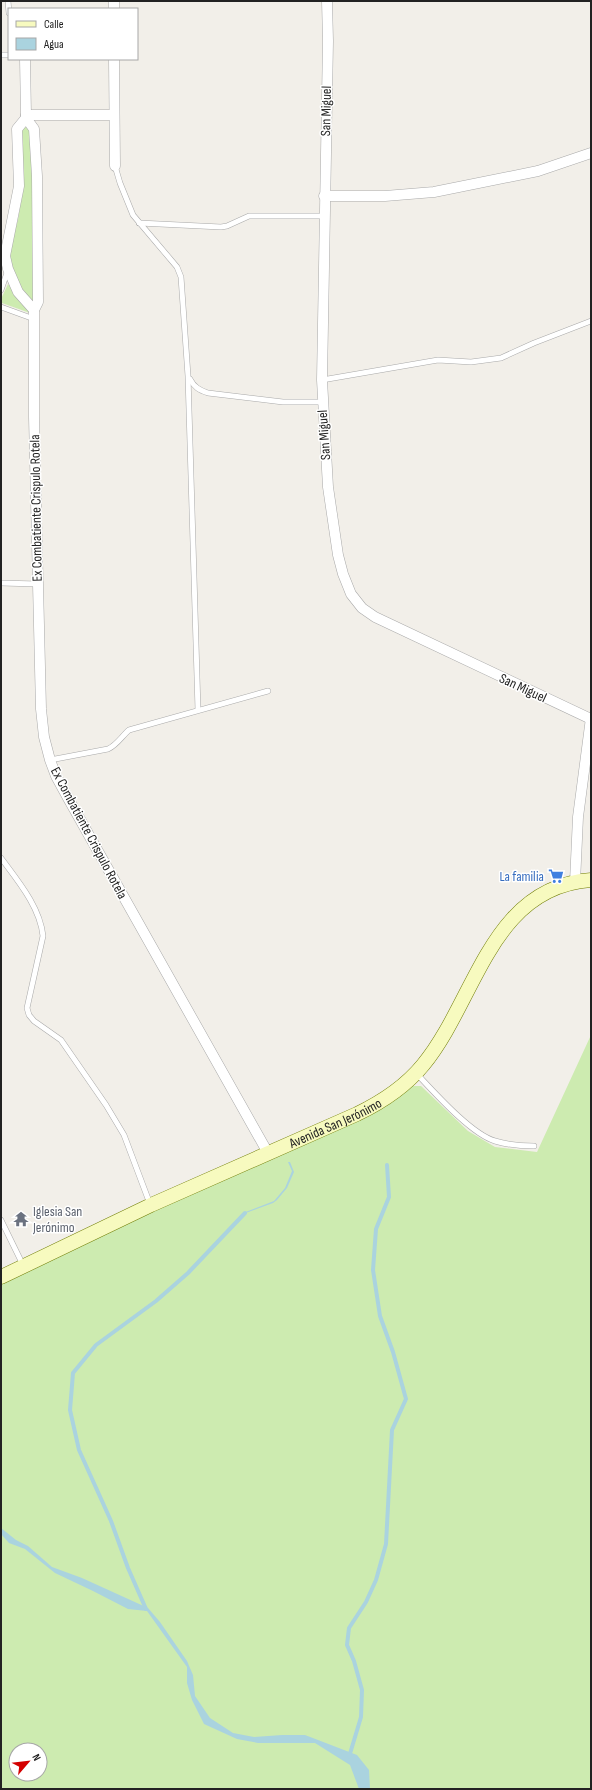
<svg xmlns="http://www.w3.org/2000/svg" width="592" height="1790" viewBox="0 0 592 1790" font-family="'Sofia Sans Condensed',sans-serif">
<rect width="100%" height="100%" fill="#f2efe9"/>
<g fill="#cdebb0" fill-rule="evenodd">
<path d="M25,127l4,2 5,66 -1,107c-12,-12 -22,-29 -23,-46 -1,-14 7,-28 9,-42 4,-29 4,-53 2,-82z"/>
<path d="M8,284l22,29 -28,-10 -1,-4z"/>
<path d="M591,1035v754h-590v-506l161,-76 196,-86 33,-18 20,-17h10l47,45 27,16 42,5zM16,1750h24v24h-24z"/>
</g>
<g fill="#aad3df">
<path d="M288,1162h2l4,10 -7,16 -10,12 -4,3 -30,11 -2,4 2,-5 31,-12 11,-13 7,-17z"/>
<path d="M1,1528l15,12 12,6 24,21 30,11 66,30 12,14 27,39 6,14 2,21 15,22 23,15 21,4 28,-2h23l52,20 12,15 1,19h-11l-9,-24 -35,-22h-57l-21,-4 -33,-15 -12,-24 -5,-17v-16l-40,-56 -19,-2 -35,-18 -38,-18 -30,-24 -16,-6 -8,-9z"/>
</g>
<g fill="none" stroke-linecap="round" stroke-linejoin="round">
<g stroke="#aad3df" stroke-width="4">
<path d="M146,1609l-18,-41 -17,-47 -32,-71 -9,-40 3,-37 23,-28 60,-44 32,-28 57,-60"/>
<path d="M349,1757l12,-40 1,-27 -8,-29 -7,-16 2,-17 17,-26 10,-22 10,-36 6,-114 14,-31 -13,-47 -13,-36 -7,-46 3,-41 13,-32 -2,-32"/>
</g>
<g stroke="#a9a9a9" stroke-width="6">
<g id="lane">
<path d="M8,1l1,12"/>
<path d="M1,55h8"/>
<path d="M115,166l5,17 13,32 44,52 4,10 7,99 10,334"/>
<path d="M139,223l82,4 6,-1 22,-10h75"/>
<path d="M1,290l7,-20"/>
<path d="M1,307l33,12"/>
<path d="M190,379c4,8 9,11 18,14l75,9h39"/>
<path d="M322,380l116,-20 33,2 30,-4 33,-15 57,-22"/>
<path d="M1,583l36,1"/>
<path d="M50,760l58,-11c9,-4 14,-13 21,-19l139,-39"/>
<path d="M1,858c17,23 39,49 42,78l-16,72 2,7 5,6 27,19 45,65 18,30 26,69"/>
<path d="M416,1073c18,19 55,61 79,68 13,4 26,5 39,5"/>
<path d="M1,1220l22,45"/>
</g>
</g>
<g stroke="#a9a9a9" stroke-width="11">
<g id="street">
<path d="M114,1v8"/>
<path d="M327,1l1,40 -6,339 6,107 10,68 5,19 8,20 11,14 13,9 216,102"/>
<path d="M25,59l1,56v3l8,11 3,47 1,126 -4,8v107l7,292 3,28 6,23 6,16 12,22 200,355"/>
<path d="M114,59l1,107"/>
<path d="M26,115h88"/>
<path d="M26,118l-9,11 2,57 -14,70 3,13 10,23 16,18"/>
<path d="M324,196h61l49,-4 104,-21 53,-18"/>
<path d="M575,882l3,-65 13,-99"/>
</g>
</g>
<g stroke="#707d05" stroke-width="15">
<g id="secondary">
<path id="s1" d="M1,1277l150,-72 206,-91c25,-12 48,-27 66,-49 53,-64 67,-178 168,-185"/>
</g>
</g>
<use href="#lane" stroke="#fff" stroke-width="5"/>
<use href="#street" stroke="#fff" stroke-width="10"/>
<use href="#secondary" stroke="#f7fabf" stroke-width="14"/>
</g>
<defs>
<g id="supermarket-bare" transform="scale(1.2)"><path d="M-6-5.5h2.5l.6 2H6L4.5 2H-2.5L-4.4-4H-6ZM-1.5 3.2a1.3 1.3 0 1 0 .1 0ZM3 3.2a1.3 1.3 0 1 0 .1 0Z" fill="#3f7fe0" stroke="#fff" stroke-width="2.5" paint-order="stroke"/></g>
<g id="temple-bare" transform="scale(1.2)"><path d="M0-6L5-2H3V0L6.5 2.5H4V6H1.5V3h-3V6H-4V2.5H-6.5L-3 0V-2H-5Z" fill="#6b7280" stroke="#fff" stroke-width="2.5" paint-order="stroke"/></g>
</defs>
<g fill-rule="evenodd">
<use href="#supermarket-bare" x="556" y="876"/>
<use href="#temple-bare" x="21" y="1219"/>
</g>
<g text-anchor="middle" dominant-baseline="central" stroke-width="3" stroke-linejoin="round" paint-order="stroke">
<g font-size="14" fill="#222" stroke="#fff">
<text transform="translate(326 111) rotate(-89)">San Miguel</text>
<text transform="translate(324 435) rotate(-94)">San Miguel</text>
<text transform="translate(36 508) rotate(-91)">Ex Combatiente Crispulo Rotela</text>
<text transform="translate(523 688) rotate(25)">San Miguel</text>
<text transform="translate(89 833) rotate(62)">Ex Combatiente Crispulo Rotela</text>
<text stroke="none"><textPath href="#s1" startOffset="368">Avenida San Jerónimo</textPath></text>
</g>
<g font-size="14" fill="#366cbe" stroke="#fff" text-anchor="end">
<text x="544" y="876">La familia</text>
</g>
<g font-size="14" fill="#5b616d" stroke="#fff" text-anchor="start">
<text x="33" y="1211">Iglesia San<tspan x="33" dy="16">Jerónimo</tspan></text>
</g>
</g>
<rect width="592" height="1790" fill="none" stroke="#222222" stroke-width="4"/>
<rect x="8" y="8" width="130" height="52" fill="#ffffff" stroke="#a7a7a7"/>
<rect x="16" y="21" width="20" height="6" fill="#f7fabf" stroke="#a7a7a7"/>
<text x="44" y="28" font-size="12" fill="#222222">Calle</text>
<rect x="16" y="38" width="20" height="12" fill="#aad3df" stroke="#a7a7a7"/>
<text x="44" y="48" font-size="12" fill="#222222">Agua</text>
<g transform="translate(28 1762) rotate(62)"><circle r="19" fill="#ffffff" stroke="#a7a7a7"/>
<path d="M0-3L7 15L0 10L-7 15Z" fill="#d40000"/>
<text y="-6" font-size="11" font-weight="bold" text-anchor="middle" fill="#222222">N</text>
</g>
</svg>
